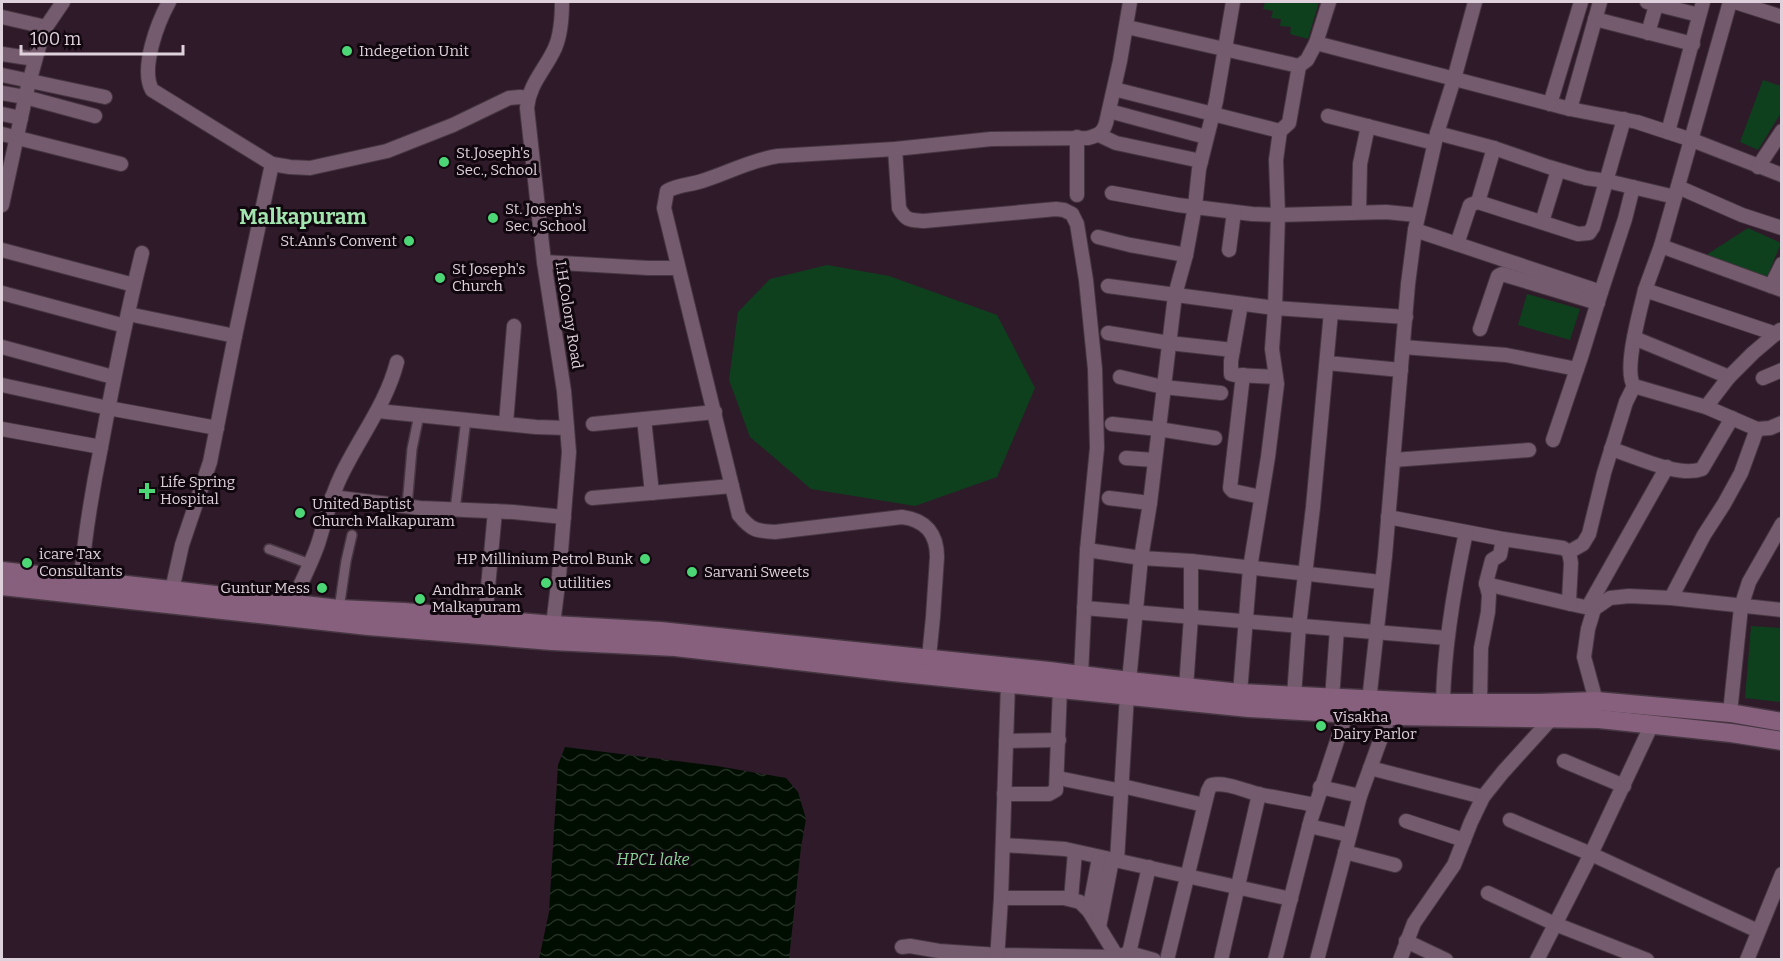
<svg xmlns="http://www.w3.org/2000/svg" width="1783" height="961" viewBox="0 0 1783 961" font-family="Bitter,serif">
<defs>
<pattern id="water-waves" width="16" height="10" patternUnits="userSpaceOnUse" patternTransform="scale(1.5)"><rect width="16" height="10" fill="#000e01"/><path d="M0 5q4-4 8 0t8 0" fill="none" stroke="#253025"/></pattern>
</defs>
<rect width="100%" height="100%" fill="#2f1a29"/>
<g fill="#0e401e">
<path d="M1265,2h54l-11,37 -18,-5 1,-7 -11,-1 1,-7 -10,-1 2,-7 -10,-2z"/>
<path d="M1763,80l18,6v27l-23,37 -18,-8z"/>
<path d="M1748,228l33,15 -14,34 -64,-20z"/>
<path d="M827,265l62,11 108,39 38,73 -38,89 -82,29 -104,-17 -61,-52 -21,-57 9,-68 32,-33z"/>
<path d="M1527,294l53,15 -10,31 -52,-15z"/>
<path d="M1751,626l30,2v74l-36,-4z"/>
</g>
<path fill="url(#water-waves)" d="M565,747l152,19 69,12 12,14 8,27 -5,28 -12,112h-250l10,-47 9,-147z"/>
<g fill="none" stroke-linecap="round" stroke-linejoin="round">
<g stroke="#463642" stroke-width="12">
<g id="pedestrian">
<path d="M407,506l5,-57 7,-34"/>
<path d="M455,510l11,-91"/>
<path d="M269,549l41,15"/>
<path d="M339,609l7,-48 6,-26"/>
</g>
</g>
<g stroke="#463642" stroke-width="16">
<g id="minor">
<path d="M169,2c-11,20 -29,66 -17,88l120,74 18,3 20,1 77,-17 66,-26 56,-27 11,-1 8,1"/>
<path d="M1329,2l-13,41 254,66 67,13 55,18 90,35"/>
<path d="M1647,2l52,13"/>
<path d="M1735,2l47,15"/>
<path d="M2,17l44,10"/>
<path d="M1595,19l98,25"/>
<path d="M1127,27l172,39"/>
<path d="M1648,33l9,-31"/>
<path d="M2,54l33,5"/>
<path d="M2,75l103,22"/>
<path d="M1114,89l166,42"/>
<path d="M2,93l23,4 70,19"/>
<path d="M1550,104l31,-102"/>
<path d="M1570,109l30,-107"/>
<path d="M1109,111l97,26"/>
<path d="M2,114l19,4"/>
<path d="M1328,116l106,27"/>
<path d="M1668,132l35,-130"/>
<path d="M1437,133l57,15 55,19 37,11 21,3 68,16"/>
<path d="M2,134l119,30"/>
<path d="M1099,135l17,8 85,18"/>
<path d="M895,149l4,59c7,13 11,12 25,13l132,-12 8,1 8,4 5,10 9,56 9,89 2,79 -10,102 -6,125"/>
<path d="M1758,167l24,-36"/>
<path d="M1678,187l64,28 40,13"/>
<path d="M1112,193l66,12 74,9 26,1 108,-3 31,3"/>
<path d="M1077,195v-58"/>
<path d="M1478,202l16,-54"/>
<path d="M2,205l25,-115 13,-47 6,-16 17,-25"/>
<path d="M1359,212l1,-48 8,-38"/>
<path d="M1542,222l16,-52"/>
<path d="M1415,230l186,62 -19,62 -29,86"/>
<path d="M1098,237l32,8 56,10"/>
<path d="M1457,244l13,-39 8,-3 100,32 11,-1 4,-6 31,-108"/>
<path d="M1661,246l121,44"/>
<path d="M2,250l132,35"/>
<path d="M1229,250l5,-38"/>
<path d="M544,262l104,6h30"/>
<path d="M1108,286l167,22 131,9"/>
<path d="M1771,286l11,-22"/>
<path d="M1645,290l16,-44 69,-244"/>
<path d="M1601,292l24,-73 8,-32"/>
<path d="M2,293l123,33"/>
<path d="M1241,304l-10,57v13l4,1 41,2"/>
<path d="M128,314l107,22"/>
<path d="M1480,329l18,-53 4,-2 96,29"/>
<path d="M1108,333l61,10 64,7"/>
<path d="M1776,334l-131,-44c-5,21 -22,80 -11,96l72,21 51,22 13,-1 12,-5"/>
<path d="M1634,338l95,39"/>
<path d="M2,347l111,30"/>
<path d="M1403,347l103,8 71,14"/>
<path d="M1327,363l74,7"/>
<path d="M1243,375l-13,113 3,3 28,6"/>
<path d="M1120,377l43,10 58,6"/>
<path d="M1763,378l19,-8"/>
<path d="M2,385l106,23 109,20"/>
<path d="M1706,407l23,-30 24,-24 27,-23"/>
<path d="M378,411l158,16 31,1"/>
<path d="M644,419l8,74"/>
<path d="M506,423l8,-97"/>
<path d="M593,424l122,-12"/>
<path d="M1112,424l46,5 57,9"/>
<path d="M2,429l99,18"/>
<path d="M1611,449c24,7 67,29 91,20l30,-51"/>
<path d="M1126,458l28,2"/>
<path d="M1393,460l136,-10"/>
<path d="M332,497l88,11 93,4 51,5"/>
<path d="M592,498l140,-12"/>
<path d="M1109,498l41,5"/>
<path d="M1388,517l115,22 60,9 6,4 2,11 -2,38 2,3 23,5"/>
<path d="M1087,550l54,8 50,3 190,21"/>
<path d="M1569,552l14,-8 6,-10 15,-61 22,-71 8,-16"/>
<path d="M81,579c4,-45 11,-88 20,-132 12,-65 25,-130 41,-194"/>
<path d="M1486,584l85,20"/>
<path d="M172,590l10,-45 28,-83 25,-126 37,-172"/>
<path d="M1671,598l33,-63 20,-31 17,-31 16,-44"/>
<path d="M292,603c9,-20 19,-39 26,-59 7,-22 12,-45 22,-66 18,-39 46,-73 57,-116"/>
<path d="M1588,607l79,-140"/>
<path d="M1084,608l363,30"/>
<path d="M485,620l10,-109"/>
<path d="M552,633l7,-57 10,-124 -5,-61 -20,-129 -17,-154c2,-24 18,-38 28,-60 6,-14 7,-31 7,-46"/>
<path d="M928,667l5,-50 4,-60c0,-23 -11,-37 -35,-40l-127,15c-19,-1 -24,-2 -36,-17l-75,-307 3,-17c11,-6 23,-6 35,-10 26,-8 49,-21 76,-25l117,-7 96,-10 97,-1c11,-3 15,-5 18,-15l14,-62 10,-59"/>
<path d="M1129,681l12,-123 9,-55 25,-208 11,-40 9,-49 4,-37 17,-68 17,-99"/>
<path d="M1186,688l5,-71v-56"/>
<path d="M1240,693l10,-125 18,-111 9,-73 -5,-35 3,-41 3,-93 -2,-55 4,-29 9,-8 10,-57 8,-6 9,-17"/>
<path d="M1294,696l5,-70 14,-119 18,-195"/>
<path d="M1332,699l5,-70"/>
<path d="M1369,701l16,-145 23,-272 7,-54 22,-97 17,-54 21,-77"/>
<path d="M1596,701l-12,-44 4,-28 6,-20 16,-11 19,-2 42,2 111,12"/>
<path d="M1443,703c1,-58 11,-115 23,-171"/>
<path d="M1480,704l1,-56 7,-36 1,-17 -3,-12 6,-23 8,-5 3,-16"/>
<path d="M1730,713l11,-106 8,-25 33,-58"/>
<path d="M1652,724l-61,130 167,77"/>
<path d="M1006,741l53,-1"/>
<path d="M1564,761l60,25"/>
<path d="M1370,768l113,29"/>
<path d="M1058,778l64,13"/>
<path d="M1122,786l82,19"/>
<path d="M1320,787l40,9"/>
<path d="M1004,794h45l7,-4 4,-102"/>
<path d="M1510,820l81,34 -54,106"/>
<path d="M1406,821l58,19"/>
<path d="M1309,826l40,9"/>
<path d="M1003,845l62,4 226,50"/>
<path d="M1345,852l50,13"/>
<path d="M1117,861l10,-166"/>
<path d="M1488,893l67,31 92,36"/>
<path d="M1001,898h63l16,4 9,9 30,49"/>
<path d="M1071,899l4,-47"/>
<path d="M1089,911l10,-53"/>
<path d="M1099,927l13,-67"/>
<path d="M1406,941l40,19"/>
<path d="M902,947l8,-1 29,5 59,4 119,2 12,-4 25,7"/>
<path d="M1129,953l20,-86"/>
<path d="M997,960l4,-62 7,-215"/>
<path d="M1167,960l41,-169 3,-6c15,-3 32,5 47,9 19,4 38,7 57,11"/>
<path d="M1221,960l38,-166"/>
<path d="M1275,960l36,-141 35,-105"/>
<path d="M1317,960l43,-164 29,-80"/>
<path d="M1400,960l14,-37 40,-58 17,-43 12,-25 20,-25 49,-54"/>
<path d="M1747,960l35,-86"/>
</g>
</g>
<g stroke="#463642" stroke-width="21">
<g id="secondary">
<path d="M2,571l337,38 65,3 149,13 107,6 389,40 80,10 111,12 203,10h96l57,-2 134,12 52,9"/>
<path d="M2,586l366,40 184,15 123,6 218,25 356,36 140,8 210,3 132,14 51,8"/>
</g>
</g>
<use href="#pedestrian" stroke="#745b6d" stroke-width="9"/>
<use href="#minor" stroke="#745b6d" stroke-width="14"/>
<use href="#secondary" stroke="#86607c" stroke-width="18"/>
</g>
<g fill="#4dd676" stroke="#11080f" stroke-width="2">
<circle cx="347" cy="51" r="6"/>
<circle cx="444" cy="162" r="6"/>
<circle cx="493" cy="218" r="6"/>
<circle cx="409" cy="241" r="6"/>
<circle cx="440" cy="278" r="6"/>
<path d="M144 482h6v6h6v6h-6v6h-6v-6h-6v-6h6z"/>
<circle cx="300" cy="513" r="6"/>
<circle cx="645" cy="559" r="6"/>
<circle cx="27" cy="563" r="6"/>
<circle cx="692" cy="572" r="6"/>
<circle cx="546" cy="583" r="6"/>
<circle cx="322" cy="588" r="6"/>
<circle cx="420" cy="599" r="6"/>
<circle cx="1321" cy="726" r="6"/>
</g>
<g text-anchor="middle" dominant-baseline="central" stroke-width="6" stroke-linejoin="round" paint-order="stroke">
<g font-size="15" fill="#dfd1db" stroke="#11080f" text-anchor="start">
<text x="359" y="51">Indegetion Unit</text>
<text x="456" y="153">St.Joseph's<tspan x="456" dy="17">Sec., School</tspan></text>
<text x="505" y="209">St. Joseph's<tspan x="505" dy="17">Sec., School</tspan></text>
<text x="397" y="241" text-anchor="end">St.Ann's Convent</text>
<text x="452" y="269">St Joseph's<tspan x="452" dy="17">Church</tspan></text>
<text x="160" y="482">Life Spring<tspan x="160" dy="17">Hospital</tspan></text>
<text x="312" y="504">United Baptist<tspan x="312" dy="17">Church Malkapuram</tspan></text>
<text x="39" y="554">icare Tax<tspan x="39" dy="17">Consultants</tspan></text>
<text x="633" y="559" text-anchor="end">HP Millinium Petrol Bunk</text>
<text x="704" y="572">Sarvani Sweets</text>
<text x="558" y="583">utilities</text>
<text x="310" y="588" text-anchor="end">Guntur Mess</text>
<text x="432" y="590">Andhra bank<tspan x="432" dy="17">Malkapuram</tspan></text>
<text x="1333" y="717">Visakha<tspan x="1333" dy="17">Dairy Parlor</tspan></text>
</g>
<g font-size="15" fill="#dfd1db" stroke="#11080f">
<text transform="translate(569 315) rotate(81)">I.H.Colony Road</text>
</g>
<g font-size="16" font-style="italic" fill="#8ad499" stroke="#11080f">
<text x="653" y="859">HPCL lake</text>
</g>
<g font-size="21" font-weight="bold" fill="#a1e4ae" stroke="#11080f">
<text x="303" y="217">Malkapuram</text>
</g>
</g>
<rect width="1783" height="961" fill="none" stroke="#dfd1db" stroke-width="6"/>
<path d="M21 45v9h162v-9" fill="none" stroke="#dfd1db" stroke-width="3"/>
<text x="30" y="45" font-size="18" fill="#dfd1db" stroke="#11080f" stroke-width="4.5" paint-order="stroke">100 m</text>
</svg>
